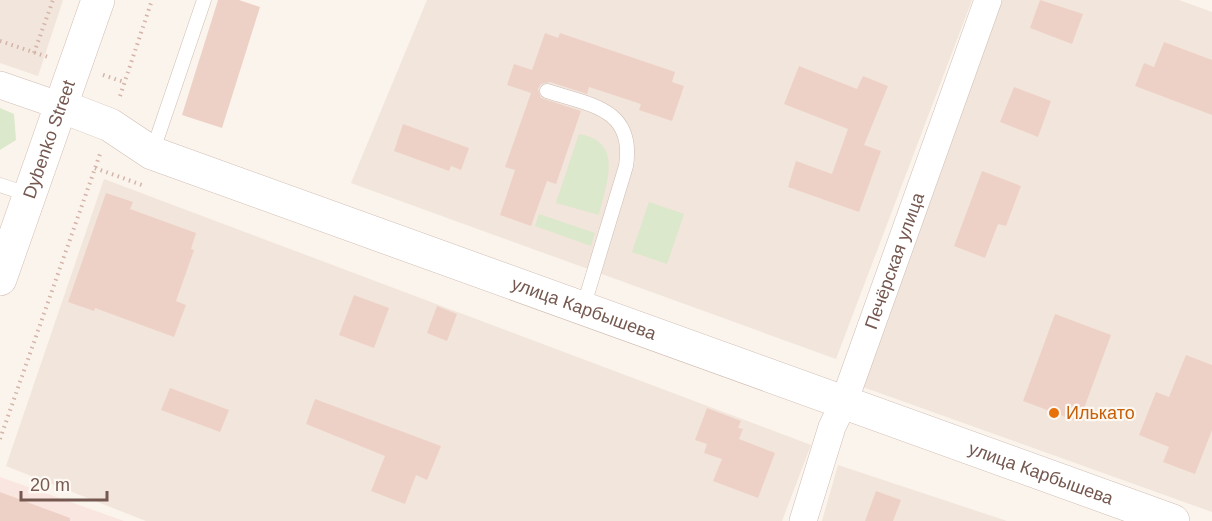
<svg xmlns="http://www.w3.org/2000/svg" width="1212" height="521" viewBox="0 0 1212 521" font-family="Arial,sans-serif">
<rect width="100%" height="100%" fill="#fbf4ec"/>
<g fill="#f2e5db">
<path d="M0,0h63l-25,76 -38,-13z"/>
<path d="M427,0h545l-136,359 -485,-176z"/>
<path d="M1002,0h177l33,12v500l-352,-126z"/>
<path d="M104,179l707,266 -29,76h-636l-140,-55z"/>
<path d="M838,465l169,56h-185z"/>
</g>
<path fill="#fae6e1" d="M0,477l124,44h-124z"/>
<g fill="#dbe8cb">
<path d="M0,108l14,6 2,26 -16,10z"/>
<path d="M579,134c46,8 27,50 20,81l-43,-12z"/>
<path d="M649,202l35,12 -17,50 -35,-12z"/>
<path d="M539,214l56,19 -4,13 -56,-20z"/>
</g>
<g fill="#eed1c6">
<path d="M218,0h21l21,7 -38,121 -40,-13z"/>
<path d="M1040,0l43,14 -11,30 -42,-16z"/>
<path d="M545,33l13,5 2,-5 115,39 -3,10 12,4 -12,35 -33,-11 2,-6 -52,-17 -2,7 -37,-12 -9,2 -3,5 3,9 40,13 -25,73 -9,-3 -16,45 -31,-11 15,-45 -10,-3 26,-74 -24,-8 7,-21 18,6z"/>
<path d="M1164,42l48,18v55l-77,-29 9,-23 10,4z"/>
<path d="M799,66l58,23 6,-13 25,10 -24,59 17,6 -22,61 -71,-25 8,-26 36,13 16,-45 -64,-25z"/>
<path d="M1014,87l37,14 -13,36 -38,-15z"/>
<path d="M403,124l66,24 -8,22 -10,-4 -2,5 -55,-20z"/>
<path d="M982,171l39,15 -15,40 -8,-2 -13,34 -31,-12z"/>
<path d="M106,193l27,9 -3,7 66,24 -5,16 3,1 -18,51 10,4 -12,32 -79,-29 -1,3 -26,-9z"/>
<path d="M354,295l35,13 -15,40 -35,-13z"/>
<path d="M437,306l20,8 -10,27 -20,-8z"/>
<path d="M1055,314l56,21 -32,87 -56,-21z"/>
<path d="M1186,355l26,10v65l-17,44 -32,-12 6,-15 -30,-12 17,-43 13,5z"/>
<path d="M170,388l59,22 -9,22 -59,-22z"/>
<path d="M315,399l126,47 -14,34 -11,-5 -11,29 -34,-13 14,-35 -79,-32z"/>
<path d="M707,408l34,13 -3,7 5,1 -4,10 36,14 -17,45 -45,-17 9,-22 -18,-6 3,-9 -12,-4z"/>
<path d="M876,491l25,9 -8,21h-28z"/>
<path d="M0,492l70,26v3h-70z"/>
</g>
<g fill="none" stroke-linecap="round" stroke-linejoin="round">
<g stroke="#cfbdb4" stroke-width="15">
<g id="service">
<path d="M547,91c43,14 88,17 79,75l-43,142"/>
<path d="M152,153l52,-153"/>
<path d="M0,185l30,10"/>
</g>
</g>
<g stroke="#cfbdb4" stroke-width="28">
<g id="minor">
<path d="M0,85l61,21"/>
<path id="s1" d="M803,521l29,-94 12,-25 144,-402"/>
</g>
</g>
<g stroke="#cfbdb4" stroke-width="34">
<g id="tertiary">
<path id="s2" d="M61,106l49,19 42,28 1021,368"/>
</g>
</g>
<g stroke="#d2bdb2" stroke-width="34">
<g id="secondary">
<path id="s3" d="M0,279l98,-279"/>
</g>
</g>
<g stroke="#d4b4a9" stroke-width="4" stroke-dasharray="1.5 4.5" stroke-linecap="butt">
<path d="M0,41l48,16"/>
<path d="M34,53l19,-53"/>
<path d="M103,75l21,7"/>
<path d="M120,96l32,-96"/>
<path d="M95,168l47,17"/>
<path d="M0,439l100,-285"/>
</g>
<use href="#service" stroke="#fff" stroke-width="14"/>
<use href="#minor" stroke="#fff" stroke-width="27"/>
<use href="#tertiary" stroke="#fff" stroke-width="33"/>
<use href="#secondary" stroke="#fff" stroke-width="33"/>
</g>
<circle fill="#e8710a" stroke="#fef8f3" stroke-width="2" cx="1054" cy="413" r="6"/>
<g text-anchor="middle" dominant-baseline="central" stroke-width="4.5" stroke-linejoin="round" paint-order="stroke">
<g font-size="18" fill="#755950" stroke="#fef8f3">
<text stroke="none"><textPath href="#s3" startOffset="148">Dybenko Street</textPath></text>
<text stroke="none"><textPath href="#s1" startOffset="276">Печёрская улица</textPath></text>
<text stroke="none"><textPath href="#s2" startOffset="562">улица Карбышева</textPath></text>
<text stroke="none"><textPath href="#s2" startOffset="1048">улица Карбышева</textPath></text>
</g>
<g font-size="18" fill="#c56008" stroke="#fef8f3" text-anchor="start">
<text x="1066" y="413">Илькато</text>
</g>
</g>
<path d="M21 491v9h86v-9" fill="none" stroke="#755950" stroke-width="3"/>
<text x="30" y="491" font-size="18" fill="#755950" stroke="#fef8f3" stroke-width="4.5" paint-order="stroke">20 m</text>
</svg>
